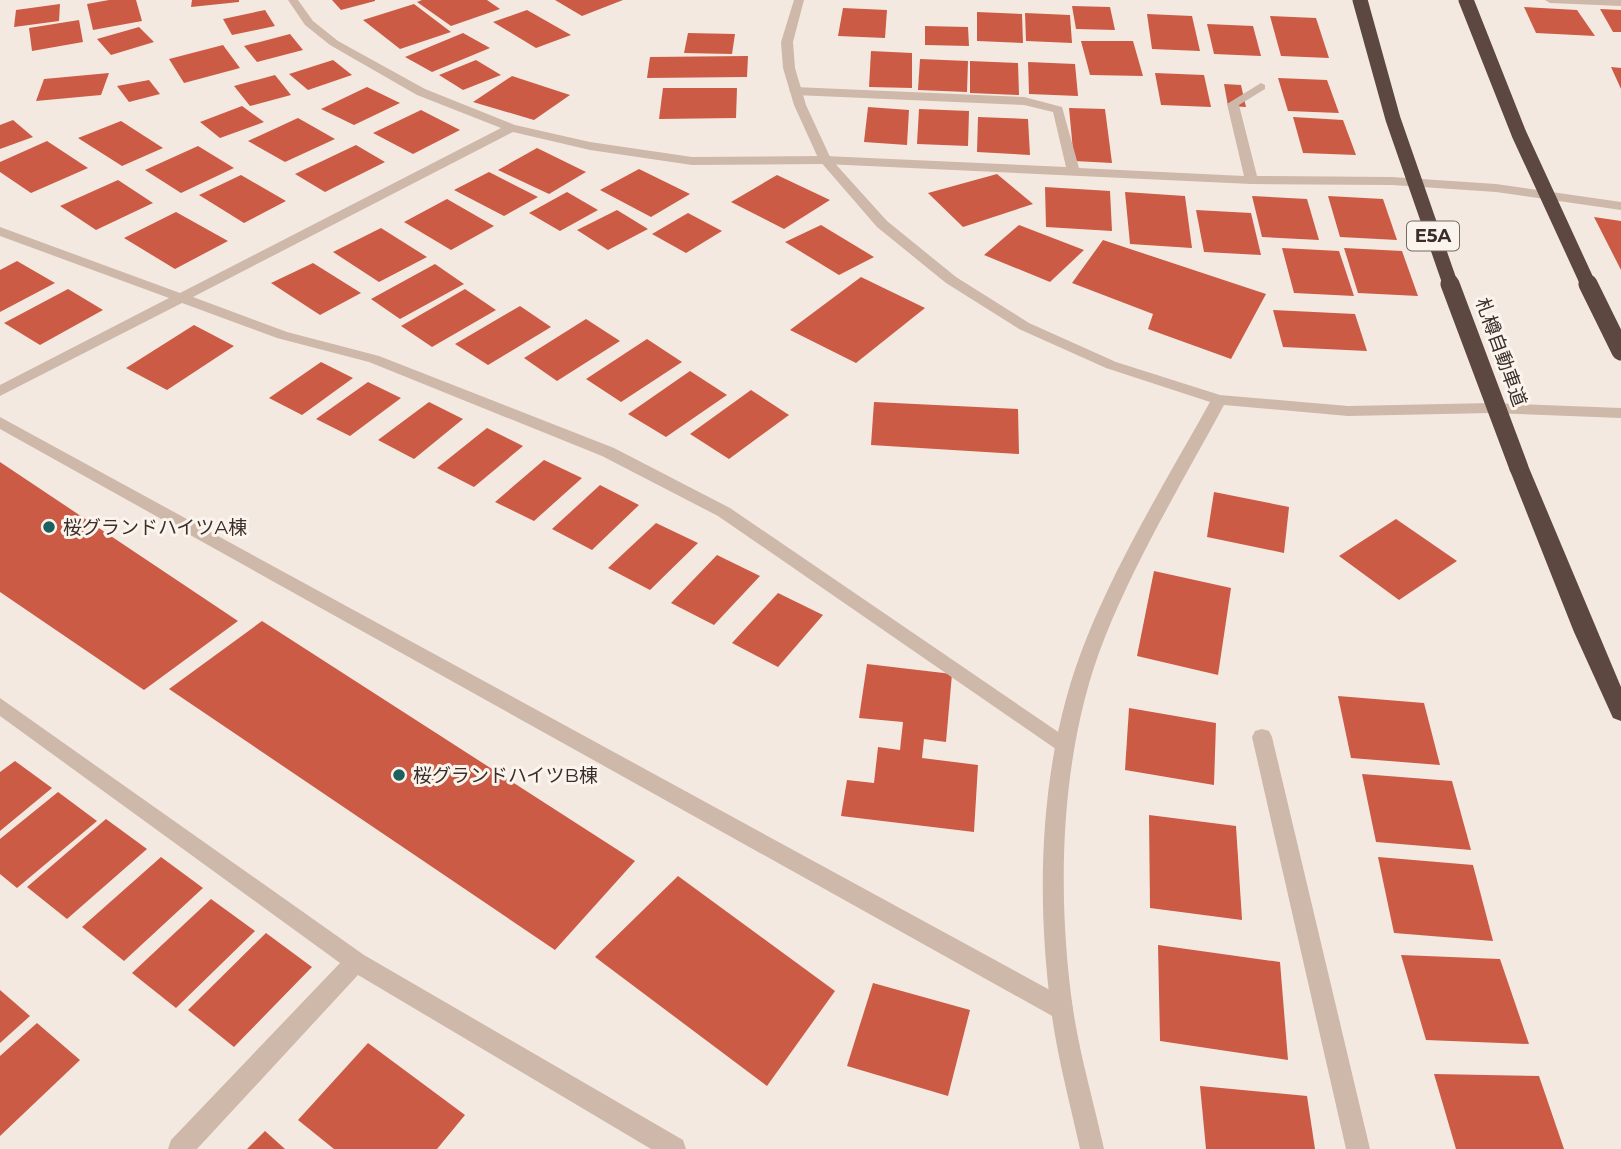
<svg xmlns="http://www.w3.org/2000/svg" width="1621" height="1149" viewBox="0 0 1621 1149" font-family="Montserrat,'Noto Sans JP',sans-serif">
<rect width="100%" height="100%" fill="#f4e9e0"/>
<g fill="#cc5b46">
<path d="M109,0h27l6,21 -49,9 -6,-26z"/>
<path d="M192,0h47v2l-48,5z"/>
<path d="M332,0h43v1l-34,9z"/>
<path d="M422,0h65l13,9 -49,17 -34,-24z"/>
<path d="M555,0h68l-41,16z"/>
<path d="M60,4l-1,17 -45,6 2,-17z"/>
<path d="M414,4l37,28 -51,17 -37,-29z"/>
<path d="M1072,6l38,1 5,23 -39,-1z"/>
<path d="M1524,7l53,3 18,26 -59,-3z"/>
<path d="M843,8l44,2 -2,28 -47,-2z"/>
<path d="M1600,9l21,1v22h-8z"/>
<path d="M265,10l10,16 -43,9 -9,-16z"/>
<path d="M527,10l44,25 -35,13 -43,-26z"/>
<path d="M977,12l45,2 1,29 -46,-2z"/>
<path d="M1025,13l45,2 2,28 -46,-2z"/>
<path d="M1147,14l45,2 8,35 -48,-2z"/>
<path d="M1270,16l46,2 13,40 -48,-2z"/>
<path d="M79,20l4,22 -51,9 -3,-23z"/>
<path d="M1207,24l46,2 8,30 -47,-2z"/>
<path d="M925,26l43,1 1,19 -44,-1z"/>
<path d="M139,27l15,15 -43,13 -14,-16z"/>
<path d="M463,33l27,15 -58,24 -27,-15z"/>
<path d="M688,33l47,1 -3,20 -48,-1z"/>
<path d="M290,34l13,16 -46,12 -13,-16z"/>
<path d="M1081,41h52l10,35 -53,-1z"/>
<path d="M223,45l17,23 -56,15 -15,-24z"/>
<path d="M871,51l41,2v35l-43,-1z"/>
<path d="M748,56l-1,21 -100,1 3,-21z"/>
<path d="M920,59l48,2 -1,31 -49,-2z"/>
<path d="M333,60l19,15 -44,15 -19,-16z"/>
<path d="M476,60l25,15 -38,15 -24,-15z"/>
<path d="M970,61l48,2 1,32 -49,-2z"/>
<path d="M1028,62l47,2 3,32 -49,-2z"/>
<path d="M1611,67l10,1v21z"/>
<path d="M109,73l-8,22 -65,6 8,-22z"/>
<path d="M1155,73l49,2 7,32 -50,-2z"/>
<path d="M275,75l16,20 -41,11 -16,-20z"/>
<path d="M512,76l58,19 -36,25 -61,-18z"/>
<path d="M1278,78l49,2 12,33 -51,-2z"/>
<path d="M149,80l11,14 -31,8 -12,-16z"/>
<path d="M1224,84l17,1 5,22 -18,-1z"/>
<path d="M367,87l33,16 -46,22 -33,-16z"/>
<path d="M663,88h74l-1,30 -77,1z"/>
<path d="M242,106l22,16 -44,16 -20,-16z"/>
<path d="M868,107l41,3 -2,35 -43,-3z"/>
<path d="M1069,108l36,1 7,54 -38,-2z"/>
<path d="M919,109l50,2 -1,35 -51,-2z"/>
<path d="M421,110l39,20 -47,24 -40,-21z"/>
<path d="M978,117l50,2 2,36 -53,-3z"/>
<path d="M1293,117l50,3 13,35 -53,-2z"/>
<path d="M298,118l37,21 -50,23 -37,-21z"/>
<path d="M13,120l20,17 -33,12v-24z"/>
<path d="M121,121l42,27 -41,18 -44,-28z"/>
<path d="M47,141l41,27 -57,25 -31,-21v-10z"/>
<path d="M356,145l29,17 -60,30 -30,-18z"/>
<path d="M198,146l36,22 -53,25 -36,-23z"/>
<path d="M537,148l49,24 -37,22 -51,-24z"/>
<path d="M639,169l51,25 -39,23 -51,-27z"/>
<path d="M489,172l49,25 -34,19 -50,-26z"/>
<path d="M997,174l36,30 -70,23 -35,-34z"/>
<path d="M241,175l45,26 -42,22 -45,-28z"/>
<path d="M777,175l53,25 -46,29 -53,-27z"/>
<path d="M118,180l35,23 -57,27 -36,-24z"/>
<path d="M1045,187l65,4 2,40 -66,-4z"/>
<path d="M567,192l31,18 -38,21 -31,-18z"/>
<path d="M1125,192l60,4 7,52 -62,-4z"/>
<path d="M1252,196l55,3 12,41 -57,-3z"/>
<path d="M1328,196l55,3 14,41 -57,-3z"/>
<path d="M447,199l47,27 -43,24 -47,-28z"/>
<path d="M617,210l31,19 -40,21 -31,-20z"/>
<path d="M1196,210l55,3 10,42 -57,-3z"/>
<path d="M176,212l52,29 -53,28 -51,-31z"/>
<path d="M688,213l34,18 -36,22 -34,-19z"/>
<path d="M1594,217l27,4v49z"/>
<path d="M821,225l53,32 -35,18 -54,-33z"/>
<path d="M1019,225l65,25 -34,32 -66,-27z"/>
<path d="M381,228l46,29 -48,25 -46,-30z"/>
<path d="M1103,240l163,54 -35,65 -83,-30 5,-15 -81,-31z"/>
<path d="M1282,248l57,3 15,45 -60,-3z"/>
<path d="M1344,248l58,3 16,45 -60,-3z"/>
<path d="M17,261l38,22 -55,29v-42z"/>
<path d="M313,263l48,30 -41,22 -49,-32z"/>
<path d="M435,264l29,20 -64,35 -29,-20z"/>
<path d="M861,277l64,31 -69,55 -66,-33z"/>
<path d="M68,289l35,21 -63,35 -36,-22z"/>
<path d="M465,289l31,21 -64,37 -31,-21z"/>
<path d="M520,306l31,21 -63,38 -33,-21z"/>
<path d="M1273,310l82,4 12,37 -84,-4z"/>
<path d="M586,319l34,22 -63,40 -33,-23z"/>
<path d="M194,325l40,21 -67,44 -41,-22z"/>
<path d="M647,339l35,23 -61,40 -35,-23z"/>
<path d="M321,362l32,16 -51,37 -33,-17z"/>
<path d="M690,371l37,24 -61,42 -38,-23z"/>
<path d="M368,382l33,16 -51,38 -34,-17z"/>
<path d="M751,390l38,25 -60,44 -39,-25z"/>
<path d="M429,402l34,17 -49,40 -36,-19z"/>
<path d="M874,402l144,7 1,45 -148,-9z"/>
<path d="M487,428l36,18 -49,41 -37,-19z"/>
<path d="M544,460l38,18 -48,43 -39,-19z"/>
<path d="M0,462l238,159 -94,69 -144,-98z"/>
<path d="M600,485l39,20 -47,45 -40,-21z"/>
<path d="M1214,492l75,15 -5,46 -77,-16z"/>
<path d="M1396,519l61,42 -58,39 -60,-44z"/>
<path d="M656,523l42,20 -48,47 -42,-22z"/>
<path d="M717,555l43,21 -46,49 -43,-22z"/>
<path d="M1154,571l77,17 -13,87 -81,-19z"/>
<path d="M778,593l45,22 -45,52 -46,-24z"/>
<path d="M262,621l373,240 -80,89 -386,-261z"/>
<path d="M867,664l85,10 -6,68 -22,-3 -2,19 56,7 -4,67 -133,-16 6,-36 27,3 4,-36 22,3 3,-28 -44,-4z"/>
<path d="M1338,696l86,7 16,62 -89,-7z"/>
<path d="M1129,708l87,15 -2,62 -89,-15z"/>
<path d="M15,761l37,27 -52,43v-59z"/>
<path d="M1362,774l90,7 19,69 -95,-8z"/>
<path d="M58,792l39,29 -80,67 -17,-14v-35z"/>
<path d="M1149,815l87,11 6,94 -92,-12z"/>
<path d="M106,819l41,30 -80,70 -40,-32z"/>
<path d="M161,857l42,31 -79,73 -42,-34z"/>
<path d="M1378,857l95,8 20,76 -99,-8z"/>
<path d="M678,876l157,115 -68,95 -172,-129z"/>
<path d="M211,899l44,32 -79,77 -44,-35z"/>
<path d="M266,933l46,34 -78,80 -46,-37z"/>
<path d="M1158,945l122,17 8,98 -128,-19z"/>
<path d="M1401,955l99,4 29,85 -103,-4z"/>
<path d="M873,983l97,27 -22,86 -101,-30z"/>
<path d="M0,990l30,26 -30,27z"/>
<path d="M37,1023l43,37 -80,76v-80z"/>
<path d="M368,1043l97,72 -28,34h-103l-36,-29z"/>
<path d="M1434,1074l105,2 25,73h-108z"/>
<path d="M1200,1086l107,10 8,53h-109z"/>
<path d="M265,1131l20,18h-38z"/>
</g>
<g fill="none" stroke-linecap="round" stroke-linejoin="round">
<g fill="#ceb8aa" fill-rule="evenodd">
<path d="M288,0h10l15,21 25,20 87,48 90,36 75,17 102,15 133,-1 241,11 -13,-55 -29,-7 -229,-10 -6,-4 6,-4 229,10 38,10 17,61 165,8 -17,-72 34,-21 4,2v4l-26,16 18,71 135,1 104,7 125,18v8l-125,-18 -104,-7 -141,-1 -426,-20 -133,1 -102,-15 -77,-18 -320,165 94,35 92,24 235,92 116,60 340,232 3,6 -3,6 -7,2 -345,-238 -116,-60 -233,-94 -92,-24 -95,-35 -182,93v-11l169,-87 -169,-62v-9l180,66 321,-165 -84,-33 -87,-50 -25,-20z"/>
<path d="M1545,0h76v6l-71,-3z"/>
<path d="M0,417l1070,584 3,8 -3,8 -8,3 -8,-3 -1054,-588z"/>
<path d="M0,698l364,257 319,185 3,9h-35l-293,-174 -161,174h-29l3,-9 169,-177 -340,-247z"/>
<path d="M1262,729l7,2 3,6 98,412h-24l-94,-412 3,-6z"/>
</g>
<path fill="#ceb8aa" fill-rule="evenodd" d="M794,0h10l-11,42 2,26 11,37 25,54 56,62 69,56 73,46 87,39 104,33 128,11 143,-3 130,5v10l-130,-5 -143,3 -124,-11c-41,76 -87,152 -119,232 -45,112 -49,253 -32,372 7,47 21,94 31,140h-24c-10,-46 -23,-93 -29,-140 -16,-122 -11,-257 36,-372 33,-81 80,-158 123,-235l-104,-34 -87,-39 -73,-46 -69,-56 -58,-67 -25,-55 -11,-37 -2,-26z"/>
<path fill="#5c4741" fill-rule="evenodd" d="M1519,461l7,2 3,5 92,219v34l-8,-3 -39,-86 -65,-164 3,-5z"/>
<g stroke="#5c4741" stroke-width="15">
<path d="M1360,0l33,119 58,167"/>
<path d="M1466,0l53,134 70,152"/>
</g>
<g stroke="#5c4741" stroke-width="19">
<path d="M1450,284l69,184"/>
<path d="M1588,284l33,67"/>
</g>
</g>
<g fill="#1c605f" stroke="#fbf4ed" stroke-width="2.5">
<circle cx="49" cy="527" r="7"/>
<circle cx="399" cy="775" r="7"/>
</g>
<g text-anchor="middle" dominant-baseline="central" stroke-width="6" stroke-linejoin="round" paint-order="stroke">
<rect fill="#fbf4ed" stroke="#756964" stroke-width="2" x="1407" y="221.5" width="52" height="29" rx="5"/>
<g font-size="18" font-weight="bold" fill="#3b2e2a">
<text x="1433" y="236">E5A</text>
</g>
<g font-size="19" fill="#3b2e2a" stroke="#fbf4ed">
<text transform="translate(1501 352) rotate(70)">札樽自動車道</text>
</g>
<g font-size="19" fill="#3b2e2a" stroke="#fbf4ed" text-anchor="start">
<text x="63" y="527">桜グランドハイツA棟</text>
<text x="413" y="775">桜グランドハイツB棟</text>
</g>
</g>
</svg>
